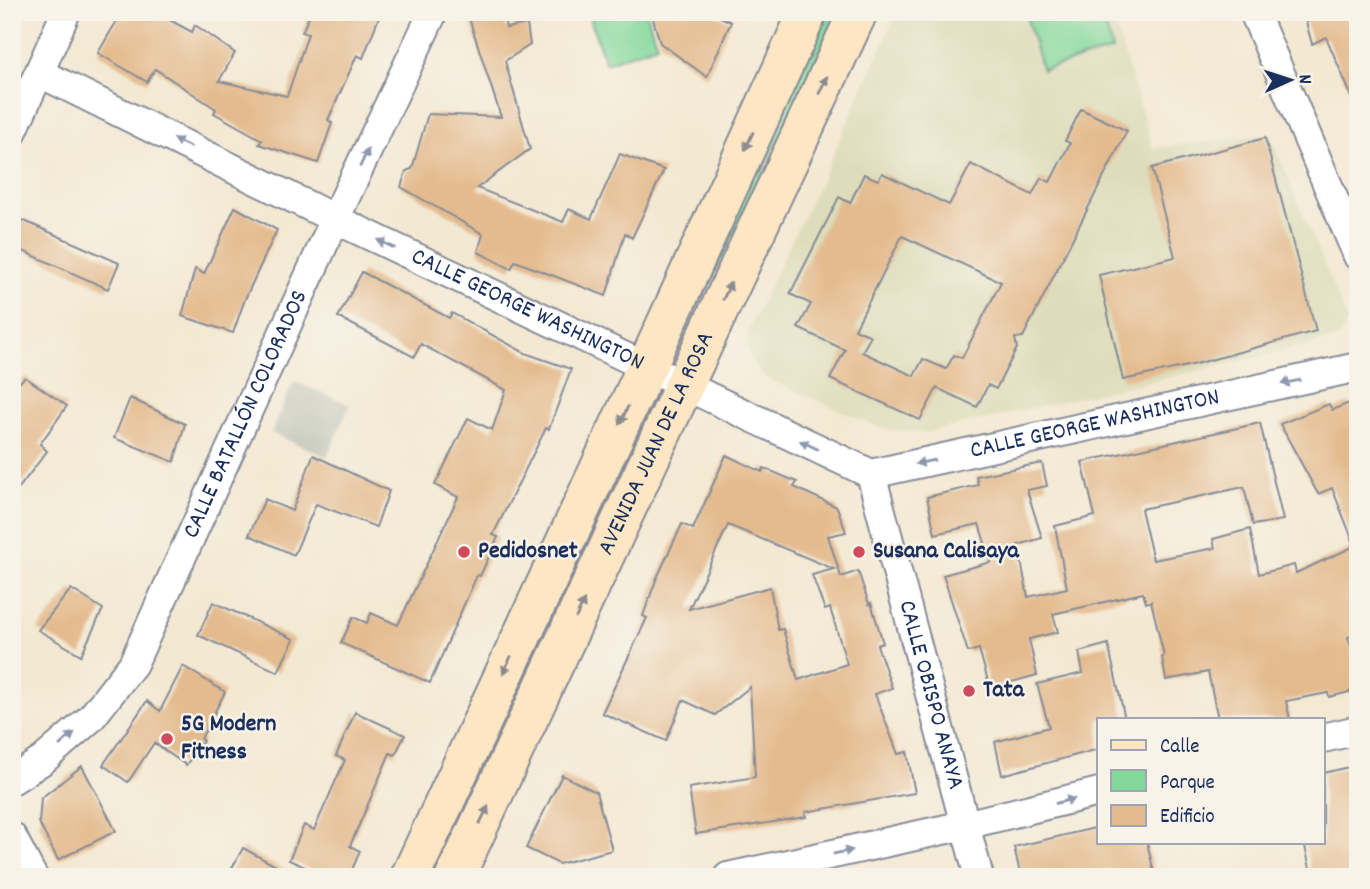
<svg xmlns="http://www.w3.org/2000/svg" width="1370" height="889" viewBox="0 0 1370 889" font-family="Dekko,sans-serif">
<rect width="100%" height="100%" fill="#f7f3e8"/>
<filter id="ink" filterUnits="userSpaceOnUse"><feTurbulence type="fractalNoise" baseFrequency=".0143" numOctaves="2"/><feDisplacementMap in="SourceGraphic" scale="14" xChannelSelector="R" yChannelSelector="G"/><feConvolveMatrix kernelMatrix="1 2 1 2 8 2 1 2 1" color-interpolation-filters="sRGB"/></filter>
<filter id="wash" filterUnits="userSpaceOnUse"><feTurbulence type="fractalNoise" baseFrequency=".00686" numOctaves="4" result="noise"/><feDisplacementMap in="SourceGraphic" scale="28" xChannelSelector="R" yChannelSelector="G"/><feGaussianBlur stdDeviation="1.57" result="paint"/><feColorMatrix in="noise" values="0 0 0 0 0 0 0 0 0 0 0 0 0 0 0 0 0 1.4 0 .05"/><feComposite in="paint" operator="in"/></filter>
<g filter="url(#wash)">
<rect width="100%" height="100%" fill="#f3e9d3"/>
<path fill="#deddbb" d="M897,12h214l42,136 117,-14 77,186 -5,13 -6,6 -412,94 -41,-4 -118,-51 -14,-17 -4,-16 2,-17 79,-162z"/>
<path fill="#c3c6b9" d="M294,381l56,24 -23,52 -56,-24z"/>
<g fill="#82d89b" stroke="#4e847c" stroke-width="2">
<path d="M588,12h58l11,33 -52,18z"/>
<path d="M827,12h12l-161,338 -8,-4z"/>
<path d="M1025,12h77l10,38 -70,20z"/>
<path d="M647,397l9,4 -217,476h-10z"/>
</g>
<g id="blocks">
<g fill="#e4bb8f" fill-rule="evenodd">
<path d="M122,12h33l37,20 3,-7 40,28 -16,28 68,15 21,-62 -6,-2 9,-20h70l-18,46 -6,-3 -29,65 4,3 -14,40 -59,-19 3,-4 -48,-27 2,-4 -61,-40 -8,13 -49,-29z"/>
<path d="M467,12h36l3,16 21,-4 3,21 -25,16 25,88 -53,39 86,34 6,-13 22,10 29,-65 44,16 -32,68 -7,-5 -19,63 -91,-35 -4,8 -33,-17 5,-18 -82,-47 5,-16 6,-2 16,-55 73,3z"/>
<path d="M651,12h59l21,10 -24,55 -47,-34z"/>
<path d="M1327,12h31v99l-32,-74 -14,7 -6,-22z"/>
<path d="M1081,109l46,22 -104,206 -8,1 2,10 -21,41 -8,-4 -11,22 -40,-19 -17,32 -90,-41 15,-29 -47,-22 13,-24 -21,-10 49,-97 11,6 14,-29 14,6 4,-7 67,32 22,-41 61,31 9,-17 9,4 20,-39 -5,-2zM902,236l99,46 -39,76 -8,-3 -8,14 -23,-10 -9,17 -52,-24 9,-16 -16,-7z"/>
<path d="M1265,138l51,193 -124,34 -69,15 -24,-105 76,-18 -23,-89z"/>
<path d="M235,207l42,23 -32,69 -12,34 -51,-17 13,-47 9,5z"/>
<path d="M20,219l99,44 -11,26 -96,-43v-10z"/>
<path d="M362,272l87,46 3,-5 73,40 46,16 -22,60 -3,-1 -53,107 5,2 -18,39 -3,-1 -47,108 -89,-40 12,-26 14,6 4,-10 27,12 60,-128 -23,-12 33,-67 24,12 14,-40 -85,-46 -7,13 -76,-40z"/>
<path d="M25,377l42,29 -27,38 7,7 -35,46v-107z"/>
<path d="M130,398l55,26 -11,38 -60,-24z"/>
<path d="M1349,403l2,6 7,-3v226l-10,5 10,33v20l-29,7 -1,-4 -42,8 4,18h-72l-10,-47 -42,8 -4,-23 2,-1 -13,-55 -5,2 -3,-10 -90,21 5,18 -29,7 8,36 -47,13 -11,-39 -11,3 -25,-77 48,-13 -12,-38 -44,10 -8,-37 51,-12 -2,-9 66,-13 5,23 -20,4 15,48 -24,7 10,52 39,-9 -12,-62 40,-10 -13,-54 178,-39 23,97 -30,5 -9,-38 -103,22 12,51 62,-12 -2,-9 37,-10 9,45 35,-9 2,8 59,-27 -23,-58 -14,6 -38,-70 49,-20 3,6z"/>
<path d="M313,455l76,36 -13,36 -60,-23 -22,51 -45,-20 16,-36 27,12z"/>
<path d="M726,455l36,17 2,-4 33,14 -3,5 43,20 9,25 -18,4 13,41 17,-6 11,33 2,-1 12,40 -6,2 15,43 -17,6 23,60 9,-2 8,41 -110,19 1,5 -110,17 -7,-46 66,-11 -5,-90 -35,28 -32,-15 -17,41 -64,-28 45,-95 -4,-2 13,-36 26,-56 11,5zM728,525l106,44 -22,6 13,35 5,-2 17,56 -49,16 -15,-51 -5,1 -8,-43 -81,22z"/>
<path d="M71,589l32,20 -22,46 -43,-25z"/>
<path d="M213,602l81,37 -16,33 -80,-37z"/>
<path d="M1108,644l17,75h-26v30l-97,26 -7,-33 54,-15 -12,-43 46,-11 -4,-21z"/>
<path d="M183,666l42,26 -24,47 2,2 -17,24 -32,-22 -26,39 -25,-17 44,-64 13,10z"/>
<path d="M355,712l50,23 -10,20 -5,-2 -40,93 10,5 -11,26h-22l-38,-17 15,-35 10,5 31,-70 -9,-4z"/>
<path d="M1358,765v112h-46l-8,-35h19v-69z"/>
<path d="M82,766l34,65 -58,29 -19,-37 2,-25z"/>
<path d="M562,775l34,17 16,58 -53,14 -33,-16z"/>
<path d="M1099,827v15h48l8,35h-44l-2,-8 -35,8h-41l-1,-7 -12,3 -6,-26z"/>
<path d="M243,848l53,29h-69z"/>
</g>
</g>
</g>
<g filter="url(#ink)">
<use href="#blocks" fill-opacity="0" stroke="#878c98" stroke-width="2"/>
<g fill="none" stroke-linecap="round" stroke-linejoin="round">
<g stroke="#878c98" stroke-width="32">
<g id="street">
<path d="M1254,12l104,244"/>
<path id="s1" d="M40,73l295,146 536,255 487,-107"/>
<path d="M12,133l54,-121"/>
<path id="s2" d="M871,474l108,403"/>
<path d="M1323,738l35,-8"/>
<path id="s3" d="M12,780l31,-20 48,-42 42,-54 202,-445 98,-207"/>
<path d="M12,837l21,40"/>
<path d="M728,877l237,-52 134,-33"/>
</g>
</g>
<g stroke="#878c98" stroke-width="42">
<g id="secondary">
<path d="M410,877l236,-509 162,-356"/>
<path id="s4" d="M455,877l403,-865"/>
</g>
</g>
<use href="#street" stroke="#fff" stroke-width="28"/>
<use href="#secondary" stroke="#fce6c4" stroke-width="38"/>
</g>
<defs><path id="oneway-solid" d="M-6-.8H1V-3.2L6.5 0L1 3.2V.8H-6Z" transform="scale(1.75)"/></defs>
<g fill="#8c8a91">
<use href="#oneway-solid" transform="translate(823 85) rotate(-65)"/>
<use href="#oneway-solid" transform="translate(749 141) rotate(115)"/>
<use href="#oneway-solid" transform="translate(727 291) rotate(-65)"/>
<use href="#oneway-solid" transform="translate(624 415) rotate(115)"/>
<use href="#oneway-solid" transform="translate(580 609) rotate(-65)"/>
<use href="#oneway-solid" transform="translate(507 665) rotate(115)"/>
<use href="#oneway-solid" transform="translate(484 815) rotate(-64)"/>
</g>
<g fill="#8d97ae">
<use href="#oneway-solid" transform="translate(182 143) rotate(-154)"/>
<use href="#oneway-solid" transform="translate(364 158) rotate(-65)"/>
<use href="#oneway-solid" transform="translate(386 244) rotate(-154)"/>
<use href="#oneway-solid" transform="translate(1291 382) rotate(168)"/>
<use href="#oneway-solid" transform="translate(809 445) rotate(-155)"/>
<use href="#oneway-solid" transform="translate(925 462) rotate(168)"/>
<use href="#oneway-solid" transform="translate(67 739) rotate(-41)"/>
<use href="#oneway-solid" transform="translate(1065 801) rotate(-14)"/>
<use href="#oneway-solid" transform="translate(843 852) rotate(-12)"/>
</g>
</g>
<g fill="#d1495b" stroke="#f7f3e8" stroke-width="2.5">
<circle cx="464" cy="552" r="7"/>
<circle cx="859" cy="552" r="7"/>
<circle cx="969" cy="691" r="7"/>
<circle cx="167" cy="739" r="7"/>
</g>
<g text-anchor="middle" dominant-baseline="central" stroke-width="5" stroke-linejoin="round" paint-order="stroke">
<g font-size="24" fill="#1b2f5e" stroke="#f7f3e8">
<text stroke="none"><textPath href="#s1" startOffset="542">CALLE GEORGE WASHINGTON</textPath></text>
<text stroke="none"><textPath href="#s3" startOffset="443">CALLE BATALLÓN COLORADOS</textPath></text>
<text stroke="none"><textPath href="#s1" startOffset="1152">CALLE GEORGE WASHINGTON</textPath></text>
<text stroke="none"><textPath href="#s4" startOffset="478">AVENIDA JUAN DE LA ROSA</textPath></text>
<text stroke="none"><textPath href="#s2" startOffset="229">CALLE OBISPO ANAYA</textPath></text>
</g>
<g font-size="24" font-weight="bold" fill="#1b2f5e" stroke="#f7f3e8" text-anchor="start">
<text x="478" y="552">Pedidosnet</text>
<text x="873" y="552">Susana Calisaya</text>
<text x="983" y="691">Tata</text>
<text x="181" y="725">5G Modern<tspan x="181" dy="28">Fitness</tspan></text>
</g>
</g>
<rect width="1370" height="889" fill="none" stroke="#f7f3e8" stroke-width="42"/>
<rect x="1097" y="718" width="228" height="126" fill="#f7f3e8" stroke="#9fa5b1" stroke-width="2"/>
<rect x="1111" y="740" width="35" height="10" fill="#fce6c4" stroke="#9fa5b1" stroke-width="2"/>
<text x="1160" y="752" font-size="21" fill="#1b2f5e">Calle</text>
<rect x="1111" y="770" width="35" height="21" fill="#82d89b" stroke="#9fa5b1" stroke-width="2"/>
<text x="1160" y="788" font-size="21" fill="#1b2f5e">Parque</text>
<rect x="1111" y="805" width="35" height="21" fill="#e4bb8f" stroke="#9fa5b1" stroke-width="2"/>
<text x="1160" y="822" font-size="21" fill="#1b2f5e">Edificio</text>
<g transform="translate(1290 80) rotate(87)" stroke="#f7f3e8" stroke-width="5" paint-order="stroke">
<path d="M0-5L12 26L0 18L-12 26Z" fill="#1b2f5e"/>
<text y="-10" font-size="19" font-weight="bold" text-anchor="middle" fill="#1b2f5e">N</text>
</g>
</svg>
